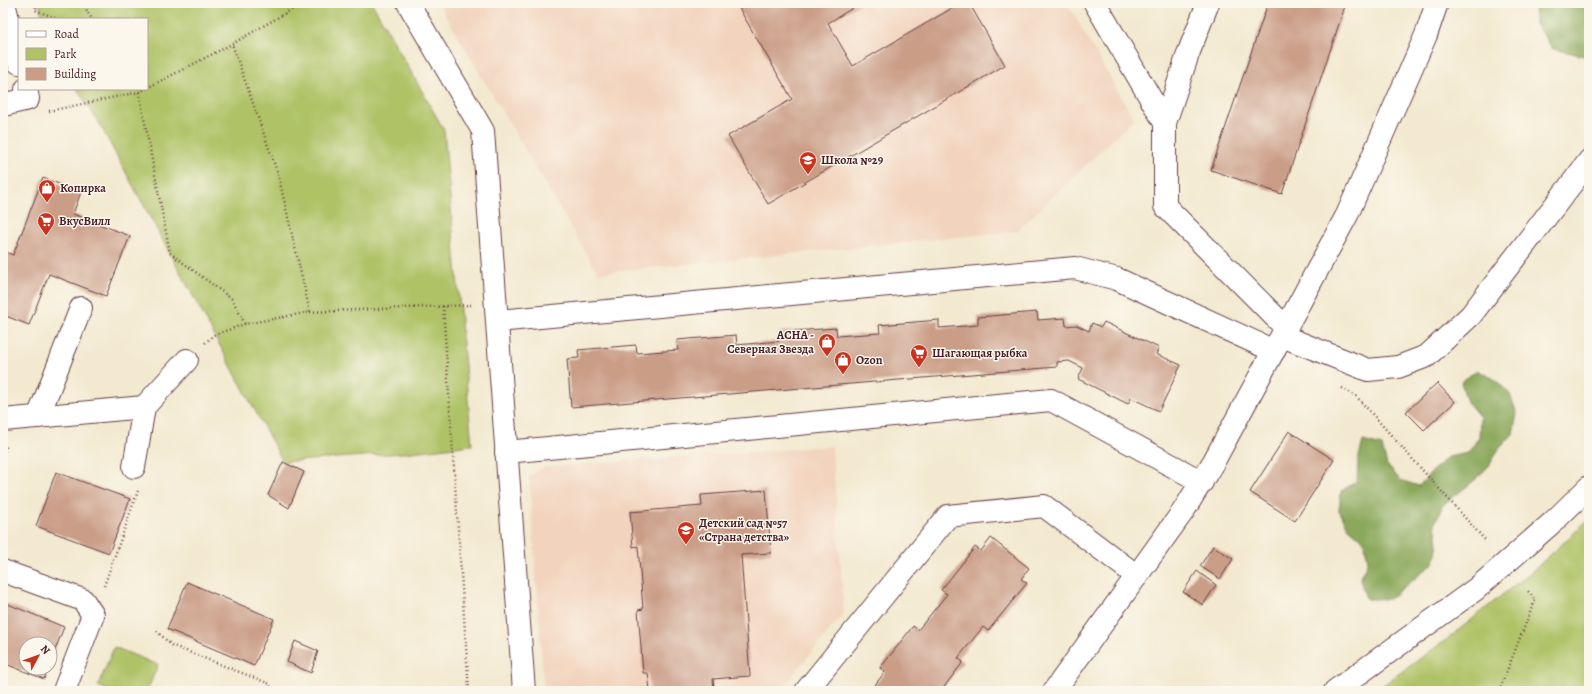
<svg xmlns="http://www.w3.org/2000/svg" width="1592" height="694" viewBox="0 0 1592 694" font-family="Alegreya,serif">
<rect width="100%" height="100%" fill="#fbf7ec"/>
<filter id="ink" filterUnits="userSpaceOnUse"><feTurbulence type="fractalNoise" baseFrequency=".025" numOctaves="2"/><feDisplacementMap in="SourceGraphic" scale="8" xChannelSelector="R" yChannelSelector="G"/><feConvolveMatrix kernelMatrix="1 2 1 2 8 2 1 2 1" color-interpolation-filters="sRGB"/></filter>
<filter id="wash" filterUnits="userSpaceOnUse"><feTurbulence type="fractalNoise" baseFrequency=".012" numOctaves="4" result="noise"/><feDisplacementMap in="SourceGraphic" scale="16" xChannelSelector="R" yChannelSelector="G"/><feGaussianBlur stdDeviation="0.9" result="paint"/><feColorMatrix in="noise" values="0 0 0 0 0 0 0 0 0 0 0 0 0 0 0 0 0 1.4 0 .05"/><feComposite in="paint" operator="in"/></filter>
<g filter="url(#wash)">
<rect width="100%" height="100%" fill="#f3e9d0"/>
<g fill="#f2d4be">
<path d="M438,3h629l67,116 -117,112 -419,42z"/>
<path d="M832,446l12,167 -64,78h-236l-15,-214 15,-10z"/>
</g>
<g fill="#afc266" stroke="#7c7048">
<path d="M39,3h333l72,127 28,315 -69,8 -120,9 -184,-339 -22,-34h70v-70h-104z"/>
<path d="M1589,519v172h-214l75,-54 87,-70z"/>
<path d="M114,647l44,18 -11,26h-37l-12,-5z"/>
</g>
<g fill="#8ba85b" stroke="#6a6443">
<path d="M1534,3h55v54l-36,-8 -18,-25z"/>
<path d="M1477,370l19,10 14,14 7,20 -4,20 -14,15 -10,17 -14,14 -32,25 -8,18 3,20 -4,20 -45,36h-23l-6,-20 8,-18 -4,-20 -16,-14 -9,-17 2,-19 16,-10 1,-21 5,-19 19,5 5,19 13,15 19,6 13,-15 16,-14 20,-4 11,-16 1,-20 -13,-15 -6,-20z"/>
</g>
<g id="blocks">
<g fill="#ca9d87">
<path d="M736,3h125l-33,20 25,43 108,-63h8l36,62 -237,139 -40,-68 64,-37z"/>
<path d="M1268,3h78l-64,191 -71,-24z"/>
<path d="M43,178l38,14 -8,22 57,22 -24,60 -57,-22 -20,51 -26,-10v-64l10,4z"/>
<path d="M1037,312l1,8 27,-2 1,8 10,-1 13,6 3,-8 9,4 3,-5 55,26 -3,6 25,11 -22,46 -28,-13 -3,6 -50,-25 5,-11 -14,-7 -12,1v5l-486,40 -4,-48 12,-1 -1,-8 58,-5 1,8 41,-3 -1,-10 59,-5 1,10 42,-4v-9l57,-4 1,8 43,-3 -1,-8 60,-5v8l39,-3v-8z"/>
<path d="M1437,383l18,19 -31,28 -18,-18z"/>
<path d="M1289,431l45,29 -39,61 -45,-29z"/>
<path d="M283,462l21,10 -15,36 -21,-13z"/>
<path d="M56,472l74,27 -21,54 -73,-27z"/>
<path d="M766,490l5,63 -30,2 9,121 -37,3 1,12h-64l-2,-18h-5l-5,-63 5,-1 -5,-63 -5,1 -3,-35 72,-6 -1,-11z"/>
<path d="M991,538l38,30 -8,11 6,4 -39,48 -5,-4 -25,31 5,4 -22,29h-71l15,-19 -5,-4 16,-20 17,-22 5,4 29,-36 -6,-4 16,-20 18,-23 6,4z"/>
<path d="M1213,546l20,13 -13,20 -20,-13z"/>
<path d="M1197,571l19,14 -13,20 -20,-13z"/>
<path d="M187,582l87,37 -20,47 -87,-37z"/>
<path d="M3,602l61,25 -14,36v-19h-24v24h22l-4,11 -41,-16z"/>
<path d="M295,641l23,10 -7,22 -24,-11z"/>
</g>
</g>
</g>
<g filter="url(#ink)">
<use href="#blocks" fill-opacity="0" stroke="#633d44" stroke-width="1"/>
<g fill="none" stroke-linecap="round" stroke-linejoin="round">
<g stroke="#633d44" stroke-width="24">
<g id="minor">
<path d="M4,3l15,60"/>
<path d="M408,3l75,128 41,560"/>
<path d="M1095,3l70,120"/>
<path d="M1208,3l-20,51 -23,69v83l121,122"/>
<path d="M3,105l25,-6 -2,-10"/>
<path d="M497,321l578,-53 42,11 157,72"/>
<path d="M1282,336l86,34 30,-3 29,-11 44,-41 118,-154"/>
<path d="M38,417l43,-109"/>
<path d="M3,420l141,-13 43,-47"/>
<path d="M506,452l545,-52 151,82"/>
<path d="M134,467l10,-60"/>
<path d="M3,571l80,29 10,15 -29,76"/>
<path d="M806,691l142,-175 96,-10 93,70"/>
<path d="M1054,691l130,-181 30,-49 133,-246 79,-180 11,-32"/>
<path d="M1335,691l141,-102 78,-68 35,-34"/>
</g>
</g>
<g stroke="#633d44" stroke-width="2.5" stroke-dasharray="1 3" stroke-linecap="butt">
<path d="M37,3l-2,7 23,9"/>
<path d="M82,3l10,16"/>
<path d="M147,88l85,-44 64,-37 -2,-4"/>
<path d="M139,92l31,161 62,46 13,25 65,-12 -32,-138 -46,-130"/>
<path d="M49,111l90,-19 6,-3"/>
<path d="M443,306l26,385"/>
<path d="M310,312l162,-7"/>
<path d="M205,343l9,-8 31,-11"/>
<path d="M1342,388l14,8 129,144"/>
<path d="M3,455l4,-11"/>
<path d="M104,586l34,-95"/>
<path d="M157,631l14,14 99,39 1,7"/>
<path d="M1499,691l36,-91 -8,-10"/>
</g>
<use href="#minor" stroke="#fff" stroke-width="22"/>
</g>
</g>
<defs>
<g id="school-pin" transform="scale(0.9)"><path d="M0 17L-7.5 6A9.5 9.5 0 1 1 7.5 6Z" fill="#c8321e" stroke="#fbf7ec"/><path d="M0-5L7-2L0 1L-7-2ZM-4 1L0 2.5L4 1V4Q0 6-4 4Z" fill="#fff"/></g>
<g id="shop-pin" transform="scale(0.9)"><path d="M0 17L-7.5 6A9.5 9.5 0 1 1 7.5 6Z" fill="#c8321e" stroke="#fbf7ec"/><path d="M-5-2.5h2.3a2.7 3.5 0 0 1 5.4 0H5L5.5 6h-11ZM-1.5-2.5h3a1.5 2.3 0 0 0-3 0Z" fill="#fff"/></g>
<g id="supermarket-pin" transform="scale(0.9)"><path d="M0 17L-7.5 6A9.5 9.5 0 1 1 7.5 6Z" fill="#c8321e" stroke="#fbf7ec"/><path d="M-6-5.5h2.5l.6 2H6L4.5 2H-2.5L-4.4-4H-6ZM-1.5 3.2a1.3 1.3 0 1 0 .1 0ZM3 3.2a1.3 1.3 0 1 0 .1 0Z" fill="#fff"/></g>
</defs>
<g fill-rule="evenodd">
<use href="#school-pin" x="808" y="160"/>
<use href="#shop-pin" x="47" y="188"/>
<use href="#supermarket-pin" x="46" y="221"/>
<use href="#shop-pin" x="827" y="342"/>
<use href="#supermarket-pin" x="919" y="353"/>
<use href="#shop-pin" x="843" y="360"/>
<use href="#school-pin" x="686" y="530"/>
</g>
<g text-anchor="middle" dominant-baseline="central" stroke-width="3" stroke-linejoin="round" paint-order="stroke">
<g font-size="12" font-weight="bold" fill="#4a1f2b" stroke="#fbf7ec" text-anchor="start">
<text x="821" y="160">Школа №29</text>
<text x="60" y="188">Копирка</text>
<text x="59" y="221">ВкусВилл</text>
<text x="814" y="335" text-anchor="end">АСНА -<tspan x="814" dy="14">Северная Звезда</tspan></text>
<text x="932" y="353">Шагающая рыбка</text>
<text x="856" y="360">Ozon</text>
<text x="699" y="523">Детский сад №57<tspan x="699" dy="14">«Страна детства»</tspan></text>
</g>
</g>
<rect width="1592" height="694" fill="none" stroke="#fbf7ec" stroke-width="16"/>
<rect x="18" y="18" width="130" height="72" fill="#fbf7ec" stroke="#b4a19f"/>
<rect x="26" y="31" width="20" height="6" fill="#ffffff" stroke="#b4a19f"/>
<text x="54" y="38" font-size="12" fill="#4a1f2b">Road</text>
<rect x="26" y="48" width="20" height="12" fill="#afc266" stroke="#b4a19f"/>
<text x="54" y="58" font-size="12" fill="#4a1f2b">Park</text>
<rect x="26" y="68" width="20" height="12" fill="#ca9d87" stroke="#b4a19f"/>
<text x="54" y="78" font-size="12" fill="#4a1f2b">Building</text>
<g transform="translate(38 656) rotate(49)"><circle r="19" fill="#fbf7ec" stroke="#b4a19f"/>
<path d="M0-3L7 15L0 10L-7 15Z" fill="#c8321e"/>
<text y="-6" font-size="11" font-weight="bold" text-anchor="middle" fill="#4a1f2b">N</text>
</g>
</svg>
